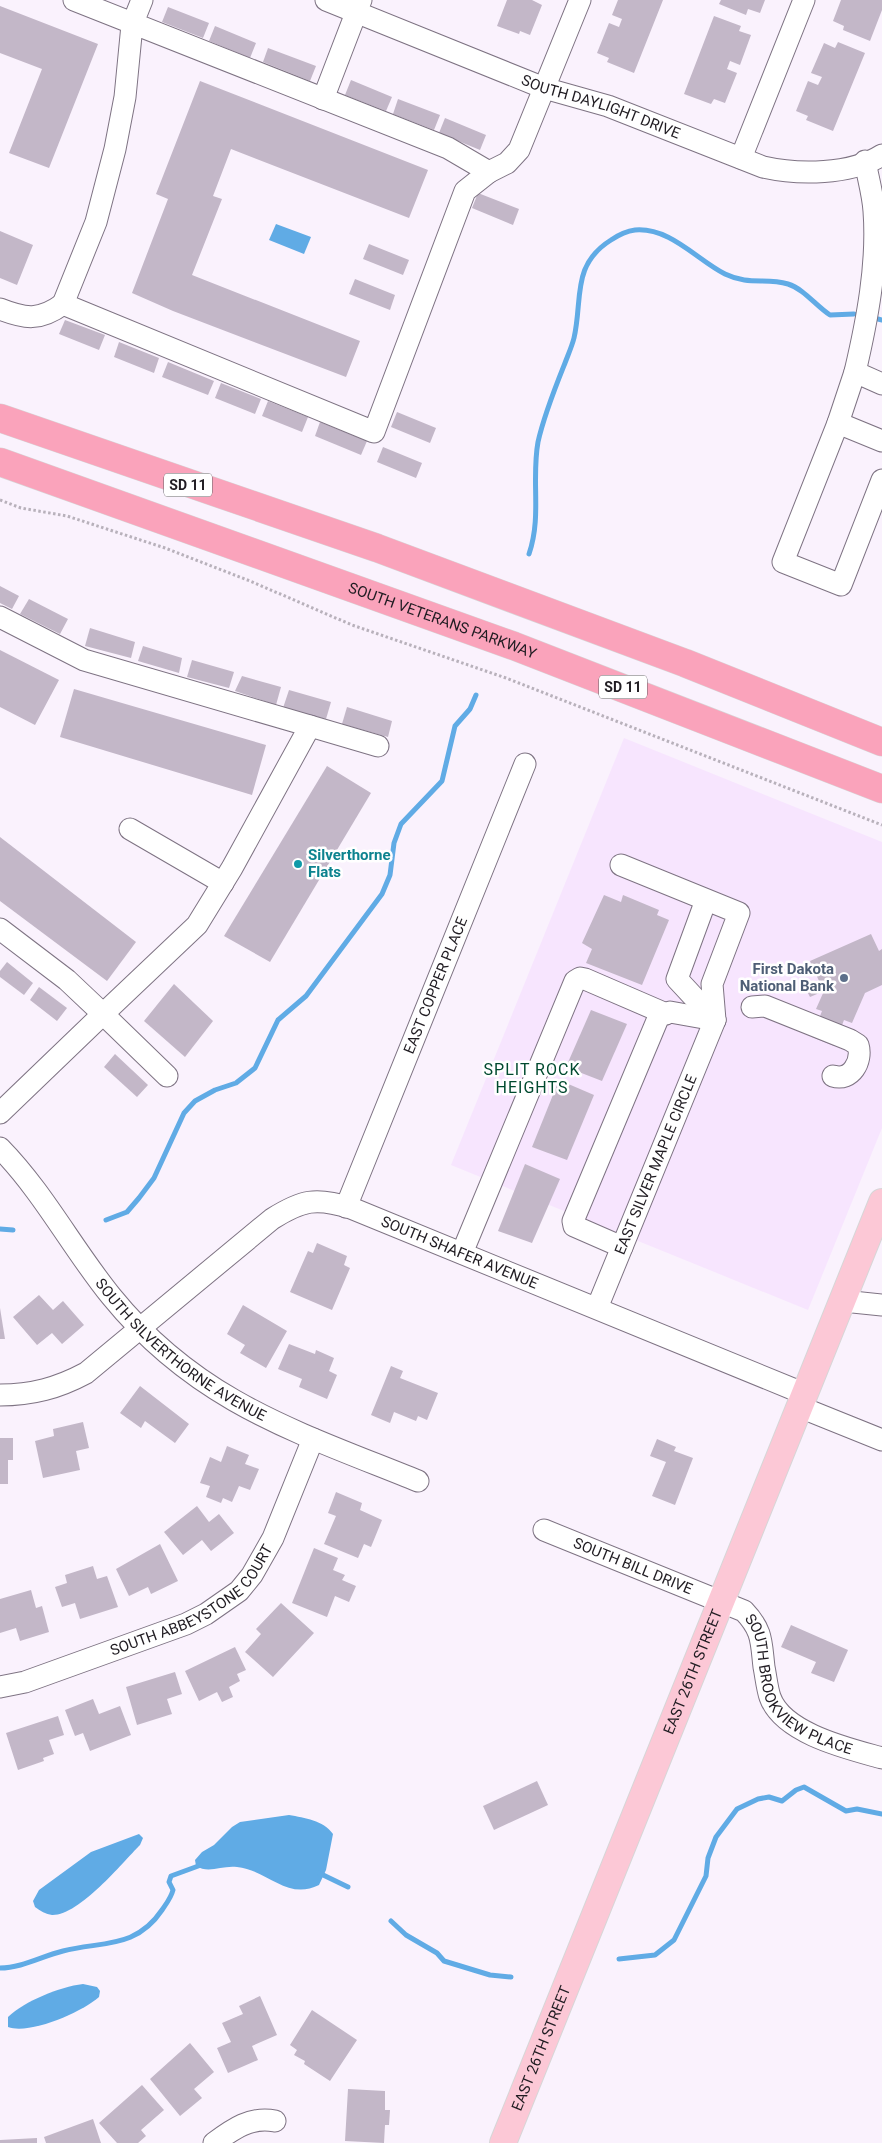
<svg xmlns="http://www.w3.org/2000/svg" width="882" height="2143" viewBox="0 0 882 2143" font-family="Roboto,sans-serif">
<rect width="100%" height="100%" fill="#faf2fd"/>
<path fill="#f7e5fe" d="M624,738l258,104v286l-74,182 -357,-145z"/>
<g fill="#60abe5">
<path d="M276,224l35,13 -7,17 -35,-14z"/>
<path d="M289,1815c16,3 34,5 44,19l-7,36 -7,15c-32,16 -51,-15 -82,-18 -15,-2 -28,7 -41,-1l-1,-6 7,-8 12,-7 18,-18 8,-5z"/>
<path d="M139,1834l4,4 -3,7c-18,18 -61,71 -88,70 -6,-1 -12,-4 -17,-8l-2,-6 6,-11 52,-38z"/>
<path d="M83,1984l14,3 3,4 -1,6c-17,15 -69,38 -91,30v-10c17,-16 51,-30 75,-33z"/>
</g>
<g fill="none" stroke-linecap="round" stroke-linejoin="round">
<g stroke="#60abe5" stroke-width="5">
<path d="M878,319l4,1"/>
<path d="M529,554c13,-38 2,-74 9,-112 6,-27 17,-54 27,-79 3,-8 7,-17 9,-25 9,-39 -3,-73 37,-98 6,-4 16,-9 24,-10 35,-3 62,30 90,44 25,12 40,3 63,10 16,5 28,22 42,31l24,-1"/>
<path d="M106,1220l21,-8 12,-14 15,-20 30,-65 11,-12 20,-11 21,-7 19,-15 23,-48 28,-24 76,-102 8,-19 4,-32 7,-19 41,-43 13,-55 15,-17 6,-14"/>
<path d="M0,1229l13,1"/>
<path d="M319,1873l29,14"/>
<path d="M391,1921l15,14 31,18 7,8 46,14 21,2"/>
<path d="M619,1959l36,-4 19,-15 32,-64 2,-18 8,-21 21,-28 21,-10 11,-2 13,4 14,-11 8,-3 42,24 11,-2 25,5"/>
<path d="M0,1968c22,0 42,-12 63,-17 39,-10 73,-2 99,-41 4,-6 9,-12 11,-20l-4,-8 2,-6 30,-11"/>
</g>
</g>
<g fill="#c3b7c8">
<path d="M507,0h25l10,5 -12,30 -10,-4 -1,3 -22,-8z"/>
<path d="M618,0h45l-29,73 -27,-11 2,-4 -12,-5 12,-30 10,4 3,-8 -10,-4z"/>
<path d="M721,0h44l-5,13 -12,-4 -2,6 -27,-11z"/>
<path d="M841,0h41v10l-12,31 -27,-11 1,-4 -11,-5z"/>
<path d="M0,6l98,38 -49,124 -40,-15 33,-84 -42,-16z"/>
<path d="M168,7l41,16 -6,15 -41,-16z"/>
<path d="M714,16l27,10 -2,5 12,4 -11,30 -10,-4 -3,8 10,4 -12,30 -11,-4 -3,5 -27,-10z"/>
<path d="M215,26l41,17 -6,15 -41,-17z"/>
<path d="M838,42l27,11 -32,78 -27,-11 2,-4 -12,-5 12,-30 10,4 4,-8 -11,-4 13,-30 11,5z"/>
<path d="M268,48l48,18 -6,15 -47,-19z"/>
<path d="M351,80l41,17 -6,14 -41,-16z"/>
<path d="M200,81l228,89 -19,48 -178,-69 -18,47 9,3 -30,76 168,66 -14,36 -173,-66 -41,-18 36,-94 -12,-5z"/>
<path d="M398,99l42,16 -6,15 -41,-16z"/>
<path d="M445,118l41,17 -6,15 -41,-17z"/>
<path d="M478,193l41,16 -6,16 -41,-17z"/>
<path d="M0,231l33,14 -16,40 -17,-7z"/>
<path d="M369,244l40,16 -6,15 -40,-16z"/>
<path d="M355,279l40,16 -5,15 -41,-16z"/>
<path d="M65,320l40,15 -6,15 -40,-16z"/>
<path d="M119,342l40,16 -5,15 -40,-16z"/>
<path d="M168,362l46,19 -6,14 -46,-18z"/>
<path d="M221,383l40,16 -6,15 -40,-16z"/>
<path d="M268,401l40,16 -6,15 -40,-16z"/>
<path d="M397,412l39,16 -6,15 -39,-16z"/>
<path d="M320,422l47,19 -6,14 -46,-19z"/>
<path d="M383,447l39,16 -6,15 -39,-16z"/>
<path d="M0,586l19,10 -7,13 -12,-6z"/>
<path d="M29,599l39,20 -8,15 -40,-20z"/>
<path d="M90,628l45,14 -4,16 -46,-12z"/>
<path d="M143,646l39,12 -3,15 -41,-12z"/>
<path d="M0,650l59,30 -24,45 -35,-18z"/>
<path d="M192,660l42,12 -5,16 -42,-11z"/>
<path d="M242,676l39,11 -5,18 -41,-14z"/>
<path d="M74,689l192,56 -14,50 -192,-58z"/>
<path d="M289,690l42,12 -5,17 -43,-11z"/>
<path d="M347,707l45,14 -4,16 -46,-13z"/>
<path d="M327,766l44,27 -101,169 -46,-26z"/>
<path d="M0,837l136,105 -29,39 -107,-80z"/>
<path d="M604,895l17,7 2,-7 36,15 -2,5 12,5 -27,65 -56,-22 6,-14 -10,-6z"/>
<path d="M871,934l8,17 3,-2v36l-17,8 -13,30 -8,-3 -10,26 -22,-9 10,-26 -6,-2 8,-18 -14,6 -5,-10 14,-6 -9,-20z"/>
<path d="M7,962l26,21 -9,12 -24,-18v-6z"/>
<path d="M174,984l39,37 -28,36 -41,-36z"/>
<path d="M39,987l28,21 -10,13 -27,-21z"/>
<path d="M591,1010l36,14 -25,57 -36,-14z"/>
<path d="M115,1054l33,31 -11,12 -33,-30z"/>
<path d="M559,1080l35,15 -27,65 -35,-13z"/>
<path d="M525,1164l35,15 -28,64 -34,-12z"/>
<path d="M317,1243l30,13 -3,9 6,3 -18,42 -42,-18 18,-41 5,2z"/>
<path d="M39,1295l14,15 10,-9 21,24 -22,19 -10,-11 -15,12 -24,-28z"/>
<path d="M243,1305l44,26 -21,37 -26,-15 5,-8 -18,-11z"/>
<path d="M0,1308l5,31h-5z"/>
<path d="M289,1344l26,10 1,-4 18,8 -5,13 8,4 -10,24 -28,-12 3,-8 -24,-10z"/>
<path d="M391,1366l12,5 -3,7 38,15 -11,27 -9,-4 -2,5 -22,-9 -4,11 -19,-8z"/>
<path d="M140,1386l49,38 -14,19 -30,-22 -4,7 -21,-15z"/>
<path d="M83,1422l6,26 -13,3 4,19 -37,8 -8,-37 19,-5 -1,-7z"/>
<path d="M0,1438h13v22h-5v24h-8z"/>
<path d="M657,1439l19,8 -2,4 19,7 -18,47 -23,-9 14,-34 -16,-6z"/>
<path d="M227,1446l22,9 -4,9 14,5 -9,21 -11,-4 -7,16 -9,-4 -2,5 -15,-6 4,-11 -10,-3 10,-26 11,5z"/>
<path d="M336,1492l26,11 -2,7 22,10 -11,27 -7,-3 -6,14 -34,-14 12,-28 -8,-3z"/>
<path d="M197,1506l12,16 10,-8 15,19 -23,18 -9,-11 -19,15 -19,-23z"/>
<path d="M160,1544l18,37 -27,13 -3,-7 -19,9 -13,-27z"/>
<path d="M314,1548l24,10 -5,12 12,5 -3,5 14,6 -7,16 -14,-6 -8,21 -35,-14z"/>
<path d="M93,1566l4,13 10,-3 11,31 -38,12 -5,-16 -13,4 -7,-20 12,-4 -2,-8z"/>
<path d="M31,1590l5,18 6,-2 7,26 -29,9 -4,-13 -16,5v-34z"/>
<path d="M281,1603l33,30 -41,44 -28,-25 16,-18 -5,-5z"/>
<path d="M791,1625l57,25 -14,32 -23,-9 5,-11 -35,-15z"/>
<path d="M235,1647l11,23 -9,4 3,7 -11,6 4,10 -11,5 -5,-10 -18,9 -14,-30z"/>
<path d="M175,1672l7,22 -15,5 5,15 -35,11 -11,-38z"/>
<path d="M93,1699l6,15 21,-8 11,29 -41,16 -7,-18 -8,3 -10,-26z"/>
<path d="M58,1716l6,19 -15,5 5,14 -11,4 1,3 -26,9 -12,-37z"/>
<path d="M537,1781l11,24 -54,25 -11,-24z"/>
<path d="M260,1996l17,39 -25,11 6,14 -30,13 -11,-25 14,-6 -9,-19 21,-9 -4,-8z"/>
<path d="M312,2010l45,30 -27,41 -26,-17 1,-3 -11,-6 3,-5 -7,-5z"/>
<path d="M190,2043l24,29 -20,17 8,9 -22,18 -30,-37z"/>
<path d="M142,2085l22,25 -23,20 5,6 -8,7h-21l-18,-20z"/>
<path d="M348,2089l37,2v19h5l-1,15h-4l-1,18 -39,-2z"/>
<path d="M93,2119l8,24h-55l-2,-6z"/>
<path d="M37,2138v5h-37v-3z"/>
</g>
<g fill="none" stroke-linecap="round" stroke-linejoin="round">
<g stroke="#7e7383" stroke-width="23">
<g id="minor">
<path d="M74,0l374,148 41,24 -24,19 -91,241 -311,-128 33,-82 19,-73 10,-52 7,-72 10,-25"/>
<path id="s1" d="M326,0l218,88 64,18 155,61c35,8 88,8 119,-12"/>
<path d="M323,99l38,-99"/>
<path d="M741,158l63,-158"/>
<path d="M865,161c3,17 8,34 9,50 4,53 -7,110 -19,161l27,12"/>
<path d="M489,172l18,-9 12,-13 61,-150"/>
<path d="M0,309c25,10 40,12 63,-5"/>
<path d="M855,372l-17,51 -55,139 58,23 41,-105"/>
<path d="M838,423l44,18"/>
<path d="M0,617l84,43 226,66 -78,142 -35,57 -94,89 -36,-34 -67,-51"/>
<path d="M310,726l68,20"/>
<path d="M130,829l93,54"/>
<path d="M706,900l-29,79 38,41"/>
<path d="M752,1007l13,-1 85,34 8,5c5,16 -7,37 -25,31"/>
<path d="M0,1113l103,-99 64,62"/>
<path id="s2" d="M0,1148c44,45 72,100 111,148 86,106 186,136 307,185"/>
<path id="s3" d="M346,1207l179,-443"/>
<path d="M622,1247l-48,-21 -1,-5 86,-205 11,-4 45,8"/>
<path d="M462,1253l113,-272 5,-3 5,1 81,35"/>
<path d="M843,1301l39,4"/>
<path id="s4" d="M597,1308l118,-288 -3,-36 27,-71 -118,-48"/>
<path id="s5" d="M0,1395c32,0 58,-7 86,-22l186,-154c30,-19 44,-22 79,-11l454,186"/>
<path d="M800,1407l82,33"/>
<path id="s6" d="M544,1530l200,81c19,20 17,31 20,56 2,10 3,21 6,30 13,37 80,52 112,61"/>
<path id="s7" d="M0,1687l25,-5 161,-58 20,-10 33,-23 13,-16 21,-37 40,-99"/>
<path d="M214,2143c19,-14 37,-27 61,-22"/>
</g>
</g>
<g stroke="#d7d6d7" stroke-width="28">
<g id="major">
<path id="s8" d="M503,2143l379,-941"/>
</g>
</g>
<g stroke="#d7d6d7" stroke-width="29">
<g id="highway">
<path d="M0,418l377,130 308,115 197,79"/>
<path id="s9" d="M0,462l514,184 368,143"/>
</g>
</g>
<path stroke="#b8b1bb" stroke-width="3" stroke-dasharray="2.5 2.5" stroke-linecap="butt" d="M0,500l21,8 46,8 98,32 85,33 102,44 154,53 376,147"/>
<use href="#minor" stroke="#fff" stroke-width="21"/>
<use href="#major" stroke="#fcc8d6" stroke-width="26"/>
<use href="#highway" stroke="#faa3bb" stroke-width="28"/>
</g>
<circle fill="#0f9aa8" stroke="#fff" stroke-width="2" cx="298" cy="864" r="5"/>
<circle fill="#5c6f8a" stroke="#fff" stroke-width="2" cx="844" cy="978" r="5"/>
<g text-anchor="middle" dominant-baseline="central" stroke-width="5" stroke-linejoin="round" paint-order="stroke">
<g fill="#fff" stroke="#636064" stroke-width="1">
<rect x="164" y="473.5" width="48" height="23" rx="4"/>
<rect x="599" y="675.5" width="48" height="23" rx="4"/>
</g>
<g font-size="14" font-weight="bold" fill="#201c22">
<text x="188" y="485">SD 11</text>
<text x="623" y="687">SD 11</text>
</g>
<g font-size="15" fill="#201c22" stroke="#fff">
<text stroke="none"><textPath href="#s1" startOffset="295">SOUTH DAYLIGHT DRIVE</textPath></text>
<text stroke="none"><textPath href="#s9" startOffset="470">SOUTH VETERANS PARKWAY</textPath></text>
<text stroke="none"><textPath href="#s3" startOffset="239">EAST COPPER PLACE</textPath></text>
<text stroke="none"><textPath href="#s4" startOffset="155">EAST SILVER MAPLE CIRCLE</textPath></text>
<text stroke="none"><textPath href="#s5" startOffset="532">SOUTH SHAFER AVENUE</textPath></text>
<text stroke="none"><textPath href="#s2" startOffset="274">SOUTH SILVERTHORNE AVENUE</textPath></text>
<text stroke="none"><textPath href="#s6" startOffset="96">SOUTH BILL DRIVE</textPath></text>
<text stroke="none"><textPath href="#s7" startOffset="215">SOUTH ABBEYSTONE COURT</textPath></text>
<text stroke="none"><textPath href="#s8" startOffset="508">EAST 26TH STREET</textPath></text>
<text stroke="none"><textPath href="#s6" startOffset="315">SOUTH BROOKVIEW PLACE</textPath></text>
<text stroke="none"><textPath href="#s8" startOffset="102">EAST 26TH STREET</textPath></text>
</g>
<g font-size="15" font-weight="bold" fill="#0d838f" stroke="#fff" text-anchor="start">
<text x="308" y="855">Silverthorne<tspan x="308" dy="17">Flats</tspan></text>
</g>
<g font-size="15" font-weight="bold" fill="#4e5e75" stroke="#fff" text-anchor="end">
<text x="834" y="969">First Dakota<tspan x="834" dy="17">National Bank</tspan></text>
</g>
<g font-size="16" letter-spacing="1" fill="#004a2f" stroke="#fff">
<text x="532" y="1069">SPLIT ROCK<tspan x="532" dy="18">HEIGHTS</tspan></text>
</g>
</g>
</svg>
